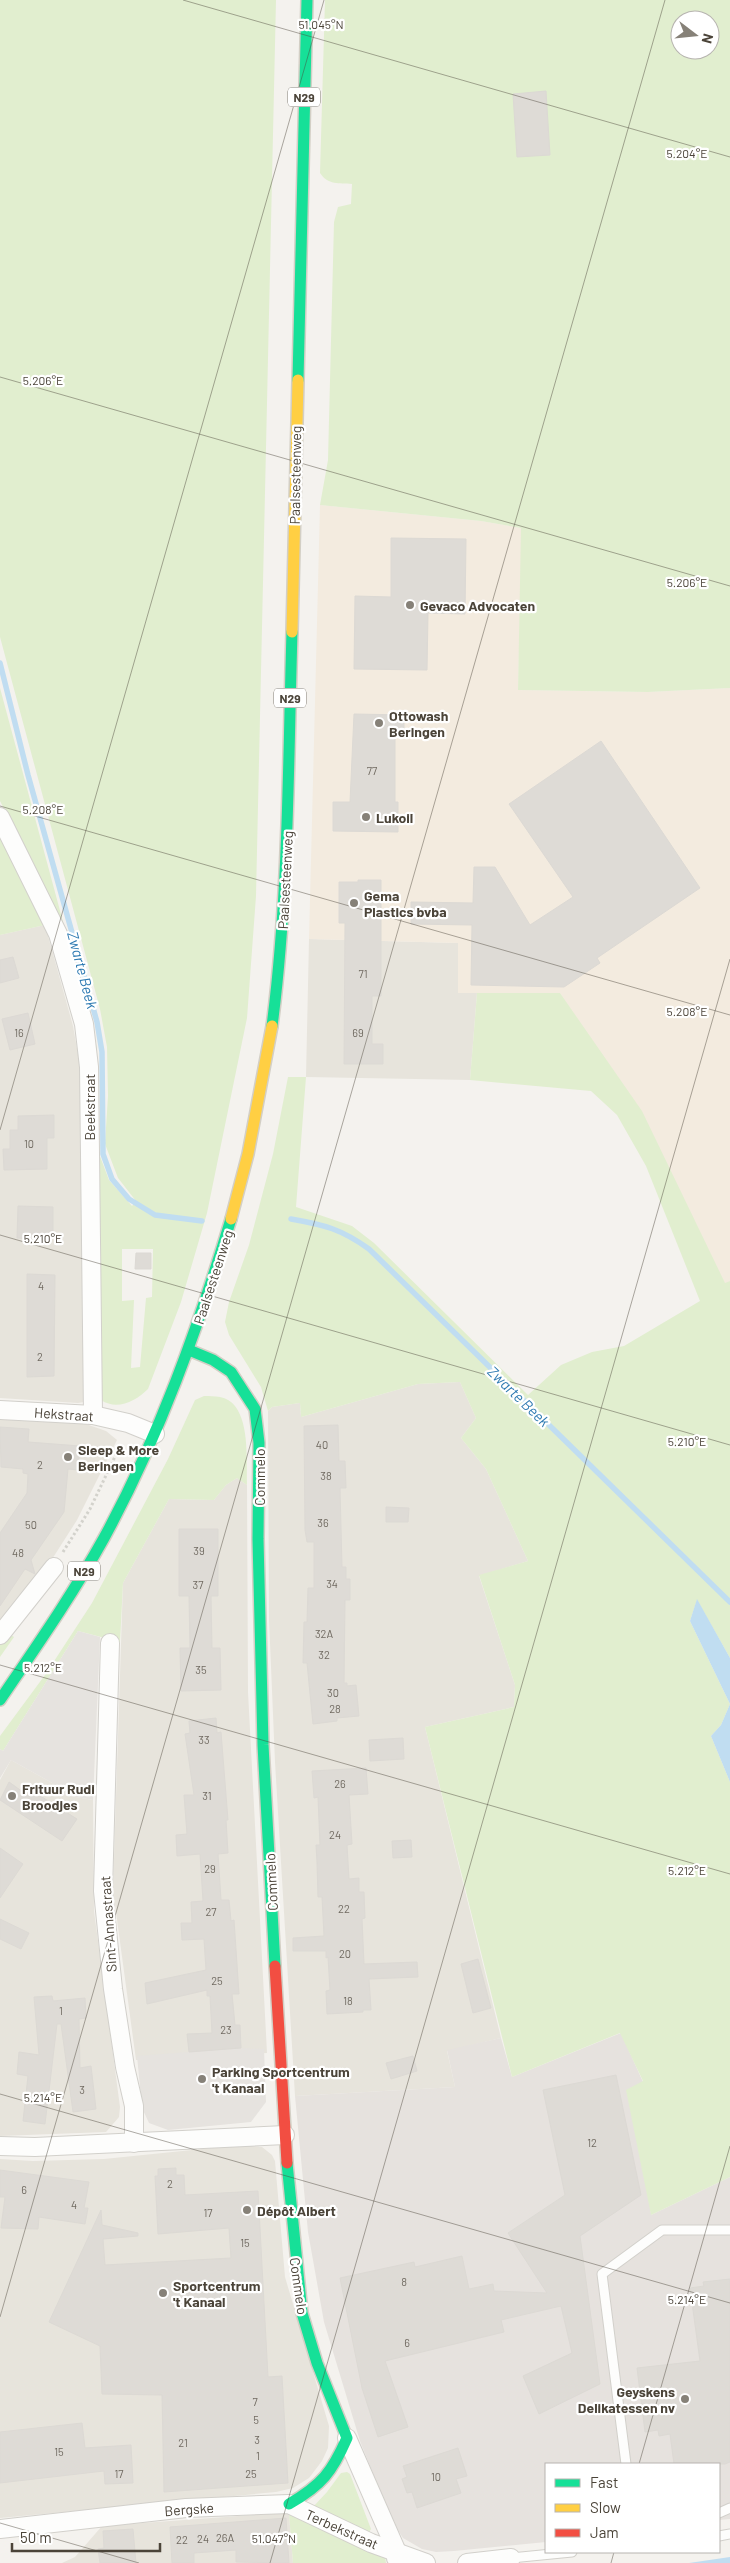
<svg xmlns="http://www.w3.org/2000/svg" width="730" height="2563" viewBox="0 0 730 2563" font-family="Barlow,sans-serif">
<rect width="100%" height="100%" fill="#f4f2ee"/>
<g fill="#e7e4dc">
<path d="M45,925l28,101 7,40 8,330 -4,6 -6,1 -78,-5v-463z"/>
<path d="M309,939l149,4v50h19l-7,87 -164,-3z"/>
<path d="M460,1382l16,36 -15,20 25,31 42,92 -49,15 36,109 -1,22 -89,20 76,311 -54,13 8,36 -160,9 -20,-334 -6,-143 -1,-208 4,-4 28,-4 1,14 117,-33z"/>
<path d="M0,1418l86,6 20,7 11,9 -40,80 -37,58 -40,49z"/>
<path d="M237,1478l10,7 1,207 19,361 -131,7 -23,-170 10,-307 46,-84 45,1 12,-15z"/>
<path d="M11,1760l43,24 5,10 34,6 1,111 26,196 -1,10 -13,15 -106,4v-356z"/>
<path d="M241,2145l21,2 10,8 3,6 10,116 44,149 -1,22 -6,13 -13,17 -16,10 -17,4 -276,26v-359l33,2 71,-2z"/>
<path d="M268,2514h21l4,49h-231l13,-6 27,-31z"/>
</g>
<path fill="#f3ebdf" d="M320,505l161,16 41,7 -4,162 130,2 82,-4v593l-5,3 -165,-291h-102v-50l-149,-4z"/>
<path fill="#e6e2de" d="M621,2033l22,49 8,133 79,-38v342l-11,1v-56h-173v78l-92,9 -18,1 -14,-3 -19,-11 -11,-17 -32,-80 -36,-119 -16,-90 -13,-136 160,-9 -8,-37 54,-12 11,39z"/>
<g fill="#e1eecf" fill-rule="evenodd">
<path d="M0,0h276l-20,896 -9,122 -40,195 -26,89 -33,87c-12,12 -31,22 -47,11l-8,-348 -72,-210 -21,-41v-113l97,360 1,103 11,29 23,26 4,-5 -18,-23 -13,-34 3,-48 -1,-49 -7,-38 -100,-372zM122,1249h31l-1,48 -6,1 -6,69 -9,1 3,-68 -12,1z"/>
<path d="M325,0h405v688l-82,4 -130,-2 3,-162 -40,-7 -161,-16 8,-45 6,-238 4,-15 13,-3 1,-20c-13,-1 -24,1 -32,-11zM680,20h30v30h-30z"/>
<path d="M0,836l45,89 -45,10z"/>
<path d="M477,993h83l82,118 83,172 5,-2v377l-33,-58 -7,21 40,83 -9,21 -10,11 19,46v395l-79,38 -25,-125 17,-9 -23,-48 -108,44 -87,-350 89,-20 1,-22 -36,-110 49,-14 -42,-92 -25,-31 15,-20 -16,-36 -42,2 -117,33 -1,-14 -28,4 -4,4 -7,-24 -32,-52 -4,-13 4,-20 20,-57 24,-91 15,-77h18l-10,130 56,19 22,17 154,152 33,-30 31,-13 32,-6 76,-45 -54,-135 -29,-51 -26,-24 -121,-11z"/>
<path d="M204,1396c5,0 11,0 16,1 32,6 26,63 27,88l-10,-7 -11,7 -12,15 -45,-1 -46,84 -3,59 -42,-11 -75,120 -3,-2v-13l45,-61 47,-72 76,-144 27,-59z"/>
<path d="M8,1633l6,4 -14,20v-13z"/>
<path d="M347,2472l3,2 21,55 -3,5 -55,-27 14,-15 14,-19z"/>
<path d="M289,2514l7,1 89,42 1,6h-93z"/>
</g>
<g fill="#e6e3df">
<path d="M78,1631l22,6 -7,163 -34,-6 -5,-10 -43,-24 -11,18v-29l3,2z"/>
<path d="M241,2048l23,1 2,53 -15,20 -83,8 -19,-7 -7,-15 -5,-52z"/>
</g>
<g fill="#c0ddf1">
<path d="M697,1599l33,59v124l-19,-46 10,-11 9,-21 -40,-83z"/>
<path d="M730,2557v6h-41z"/>
</g>
<g fill="none" stroke-linecap="round" stroke-linejoin="round">
<g stroke="#c0ddf1" stroke-width="5.5">
<path d="M0,663l28,112 69,247 5,30 1,102 9,25 17,20 26,16 47,6"/>
<path d="M291,1219c34,6 50,10 78,30l361,353"/>
</g>
</g>
<g fill="#dedbd6" stroke="#dcd9d4">
<path d="M546,91l4,64 -33,2 -4,-63z"/>
<path d="M391,538l75,1 -1,75 -37,-1 -1,57 -73,-1 1,-73 36,1z"/>
<path d="M354,714l50,1v17h-9v70h3v30l-65,-1v-29h17z"/>
<path d="M601,741l99,147 -103,70 3,5 -36,24 -93,-2 1,-60 -61,-1v-22l62,1 1,-36h21l35,58 43,-28 -64,-93z"/>
<path d="M358,880h23v116h-9v48h11v20h-39l1,-141h-6v-41h19z"/>
<path d="M13,957l6,21 -19,5v-23z"/>
<path d="M28,1013l7,31 -25,6 -8,-31z"/>
<path d="M54,1115v23h-7v31l-43,1 -1,-21h7v-19h8v-14z"/>
<path d="M18,1206l35,1v24h-3v9l-33,-2z"/>
<path d="M136,1253h15v16h-16z"/>
<path d="M27,1274l28,1 -1,101 -27,1z"/>
<path d="M338,1425l1,36h6l1,27h-6l2,79h4v12h4v21h-5l-1,83h3v3l9,-1 3,31 -22,2v3l-24,3 -6,-61h-4l1,-41h3l1,-34h6v-46h-7l-2,-12 -1,-104z"/>
<path d="M0,1427l29,2 -1,13 52,4 -2,24 -10,-1 -4,43 -33,48 4,14 -10,-5 -25,37v-73l27,-40 1,-19 -5,-1v-4l-22,-2z"/>
<path d="M386,1507l23,1 -1,14h-22z"/>
<path d="M179,1529h39v67h-7l1,52h8l1,42 -40,1 -1,-43h10l-1,-52h-10z"/>
<path d="M216,1718l1,15 4,-1 7,88h-2l2,33 -10,1 3,46h8l2,21 3,-1 5,74h-7l3,31h5l1,23 -52,4 -2,-18 25,-1 -2,-37h-3v-6l-60,14 -2,-21 61,-13 -2,-31 -22,1 -1,-17h11l-1,-21 12,-1 -3,-47 -23,2 -1,-21 11,-1 -3,-39h10l-9,-61 5,-1 -1,-12z"/>
<path d="M403,1738l1,21 -34,2 -1,-21z"/>
<path d="M366,1768l2,26 -19,1 3,49 -5,1 2,34 10,-1v14h5l1,26 -3,1 2,45 53,-2 1,15 -49,2 2,31h-8v2l-36,2 -1,-23 4,-1 -2,-33 -2,1v-7h-33v-13l31,-2 -2,-39h-4l-1,-35 -1,-17h4l-2,-48 -4,1 -2,-27z"/>
<path d="M9,1782l21,15 4,-5 43,27 -15,22 -62,-41z"/>
<path d="M411,1840l1,17 -19,1 -1,-17z"/>
<path d="M0,1848l23,16 -23,34z"/>
<path d="M0,1919l29,14 -8,16 -21,-10z"/>
<path d="M478,1959l13,49 -18,5 -12,-49z"/>
<path d="M52,1996l1,5 32,-3 1,20 -7,1 1,49 11,-2 5,43 -23,3 -12,-88h-4l-12,100 -22,-3 5,-45 -11,-2 2,-22 20,3 -5,-58z"/>
<path d="M413,2056l4,15 -26,8 -5,-16z"/>
<path d="M616,2075l25,120 -61,41 20,148 -61,30 -16,-38 49,-23 -11,-47 -60,14 3,12 -119,29 23,66 -30,10 -16,-49 -22,-110 74,-16 1,5 47,-11 7,33 24,-5 1,7 53,2 -39,-60 57,-38 -22,-105z"/>
<path d="M176,2168v7h8l1,20 73,-4 10,186 14,-1 6,107 -124,9 -2,-97 -60,-1 -2,-48 -51,-24 52,-112 1,15 36,8v3l-35,3 2,26 126,-7 -2,-30 -71,6 -3,-58h3v-7z"/>
<path d="M0,2170l89,12 -5,26h4l-3,16 -46,-7 -1,12 -37,-1 4,-31h-5z"/>
<path d="M730,2279v183l-5,2h-51l-4,-30 -11,2 -1,-6 -13,2 -8,-64 63,-7 -10,-73 14,-2 -1,-4z"/>
<path d="M82,2423l3,25 46,-3 2,38 -28,1 -1,-13 -104,12v-51z"/>
<path d="M458,2448l9,28 -11,3 5,14 -44,15 -5,-16 -5,1 -5,-14 5,-2 -4,-11z"/>
<path d="M286,2518l3,45 -53,-1v-12l-42,3v10h-22l-2,-36z"/>
<path d="M133,2529l3,34h-36l-2,-14 6,-1 -1,-17z"/>
</g>
<g fill="none" stroke-linecap="round" stroke-linejoin="round">
<g stroke="#d2d0cb" stroke-width="11">
<g id="lane">
<path d="M626,2464l-24,-190 60,-44h68"/>
<path d="M719,2513l11,-5"/>
<path d="M719,2536l11,-2"/>
<path d="M511,2558l61,-6"/>
</g>
</g>
<g stroke="#d2d0cb" stroke-width="20">
<g id="street">
<path d="M0,817l58,117 26,90 5,43 4,348"/>
<path d="M0,1410l93,5 35,8 27,11"/>
<path d="M0,1635l54,-68"/>
<path d="M110,1643l-7,248 10,98 12,78 9,39v37"/>
<path d="M0,2146l35,1 250,-12"/>
<path d="M347,2438l50,114 -1,6"/>
<path d="M0,2529l186,-21 103,-4 82,39 55,20"/>
<path d="M467,2563l44,-5"/>
</g>
</g>
<g stroke="#d3cfc5" stroke-width="14">
<g id="fast">
<path d="M298,380l9,-380"/>
<path d="M272,1026c17,-130 16,-263 20,-394"/>
<path d="M189,1350l24,10 18,12 24,37 4,34 -1,96 5,206 12,221"/>
<path d="M0,1700c36,-53 73,-106 104,-162 55,-101 94,-210 127,-319"/>
<path d="M287,2163l15,150 15,50 30,75c-15,34 -25,47 -58,66"/>
</g>
</g>
<g stroke="#d3cfc5" stroke-width="14">
<g id="slow">
<path d="M292,632l6,-252"/>
<path d="M231,1219l17,-65 24,-128"/>
</g>
</g>
<g stroke="#d3cfc5" stroke-width="14">
<path id="jam" d="M275,1966l12,197"/>
</g>
<path stroke="#d3d2cc" stroke-width="3" stroke-dasharray="2.5 2.5" stroke-linecap="butt" d="M63,1552l27,-43 30,-63 3,-1"/>
<use href="#lane" stroke="#fdfdfc" stroke-width="9"/>
<use href="#street" stroke="#fdfdfc" stroke-width="18"/>
<use href="#fast" stroke="#16e098" stroke-width="11"/>
<use href="#slow" stroke="#ffcf43" stroke-width="11"/>
<use href="#jam" stroke="#f24e42" stroke-width="11"/>
</g>
<path fill="none" stroke="#4b4439" stroke-width="1" stroke-opacity="0.45" d="M183,0l547,157M0,377l730,209M0,806l730,209M0,1130l324,-1130M0,1235l730,210M0,1665l730,209M0,2094l730,209M0,2317l665,-2317M639,2464l91,-318M0,2523l139,40M270,2563l460,-1604M611,2563l3,-11"/>
<g fill="#868178" stroke="#fff" stroke-width="2">
<circle cx="410" cy="605" r="5"/>
<circle cx="379" cy="723" r="5"/>
<circle cx="366" cy="817" r="5"/>
<circle cx="354" cy="903" r="5"/>
<circle cx="68" cy="1457" r="5"/>
<circle cx="12" cy="1796" r="5"/>
<circle cx="202" cy="2079" r="5"/>
<circle cx="247" cy="2210" r="5"/>
<circle cx="163" cy="2293" r="5"/>
<circle cx="685" cy="2399" r="5"/>
</g>
<g text-anchor="middle" dominant-baseline="central" stroke-width="4.5" stroke-linejoin="round" paint-order="stroke">
<g font-size="11" fill="#706a61">
<text x="372" y="770">77</text>
<text x="363" y="973">71</text>
<text x="19" y="1032">16</text>
<text x="358" y="1032">69</text>
<text x="29" y="1143">10</text>
<text x="41" y="1285">4</text>
<text x="40" y="1356">2</text>
<text x="322" y="1444">40</text>
<text x="40" y="1464">2</text>
<text x="326" y="1475">38</text>
<text x="323" y="1522">36</text>
<text x="31" y="1524">50</text>
<text x="199" y="1550">39</text>
<text x="18" y="1552">48</text>
<text x="332" y="1583">34</text>
<text x="198" y="1584">37</text>
<text x="324" y="1633">32A</text>
<text x="324" y="1654">32</text>
<text x="201" y="1669">35</text>
<text x="333" y="1692">30</text>
<text x="335" y="1708">28</text>
<text x="204" y="1739">33</text>
<text x="340" y="1783">26</text>
<text x="207" y="1795">31</text>
<text x="335" y="1834">24</text>
<text x="210" y="1868">29</text>
<text x="344" y="1908">22</text>
<text x="211" y="1911">27</text>
<text x="345" y="1953">20</text>
<text x="217" y="1980">25</text>
<text x="348" y="2000">18</text>
<text x="61" y="2010">1</text>
<text x="226" y="2029">23</text>
<text x="82" y="2089">3</text>
<text x="592" y="2142">12</text>
<text x="170" y="2183">2</text>
<text x="24" y="2189">6</text>
<text x="74" y="2204">4</text>
<text x="208" y="2212">17</text>
<text x="245" y="2242">15</text>
<text x="404" y="2281">8</text>
<text x="407" y="2342">6</text>
<text x="255" y="2401">7</text>
<text x="256" y="2419">5</text>
<text x="257" y="2439">3</text>
<text x="183" y="2442">21</text>
<text x="59" y="2451">15</text>
<text x="258" y="2455">1</text>
<text x="119" y="2473">17</text>
<text x="251" y="2473">25</text>
<text x="436" y="2476">10</text>
<text x="225" y="2537">26A</text>
<text x="203" y="2538">24</text>
<text x="182" y="2539">22</text>
</g>
<g fill="#fff" stroke="#817c74" stroke-width="1">
<rect x="288" y="87.5" width="32" height="19" rx="4"/>
<rect x="274" y="688.5" width="32" height="19" rx="4"/>
<rect x="68" y="1561.5" width="32" height="19" rx="4"/>
</g>
<g font-size="12" font-weight="bold" fill="#4b4439">
<text x="304" y="97">N29</text>
<text x="290" y="698">N29</text>
<text x="84" y="1571">N29</text>
</g>
<g font-size="14" fill="#4b4439" stroke="#fff">
<text transform="translate(295 475) rotate(-89)">Paalsesteenweg</text>
<text transform="translate(285 880) rotate(-87)">Paalsesteenweg</text>
<text transform="translate(89 1107) rotate(-90)">Beekstraat</text>
<text transform="translate(213 1277) rotate(-72)">Paalsesteenweg</text>
<text transform="translate(64 1414) rotate(4)">Hekstraat</text>
<text transform="translate(259 1477) rotate(-90)">Commelo</text>
<text transform="translate(271 1882) rotate(-93)">Commelo</text>
<text transform="translate(108 1924) rotate(-94)">Sint-Annastraat</text>
<text transform="translate(299 2286) rotate(82)">Commelo</text>
<text transform="translate(189 2509) rotate(-4)">Bergske</text>
<text transform="translate(342 2529) rotate(24)">Terbekstraat</text>
</g>
<g font-size="14" font-weight="bold" fill="#4b4439" stroke="#fff" text-anchor="start">
<text x="420" y="605">Gevaco Advocaten</text>
<text x="389" y="715">Ottowash<tspan x="389" dy="16">Beringen</tspan></text>
<text x="376" y="817">Lukoil</text>
<text x="364" y="895">Gema<tspan x="364" dy="16">Plastics bvba</tspan></text>
<text x="78" y="1449">Sleep &amp; More<tspan x="78" dy="16">Beringen</tspan></text>
<text x="22" y="1788">Frituur Rudi<tspan x="22" dy="16">Broodjes</tspan></text>
<text x="212" y="2071">Parking Sportcentrum<tspan x="212" dy="16">'t Kanaal</tspan></text>
<text x="257" y="2210">Dépôt Albert</text>
<text x="173" y="2285">Sportcentrum<tspan x="173" dy="16">'t Kanaal</tspan></text>
<text x="675" y="2391" text-anchor="end">Geyskens<tspan x="675" dy="16">Delikatessen nv</tspan></text>
</g>
<g font-size="15" font-style="italic" fill="#2e7ab2" stroke="#fff">
<text transform="translate(83 970) rotate(75)">Zwarte Beek</text>
<text transform="translate(519 1396) rotate(44)">Zwarte Beek</text>
</g>
</g>
<g font-size="12" text-anchor="middle" fill="#4b4439" stroke="#fff" stroke-width="4.5" stroke-linejoin="round" paint-order="stroke">
<text x="321" y="29">51.045°N</text>
<text x="687" y="158">5.204°E</text>
<text x="43" y="385">5.206°E</text>
<text x="687" y="587">5.206°E</text>
<text x="43" y="814">5.208°E</text>
<text x="687" y="1016">5.208°E</text>
<text x="43" y="1243">5.210°E</text>
<text x="687" y="1446">5.210°E</text>
<text x="43" y="1672">5.212°E</text>
<text x="687" y="1875">5.212°E</text>
<text x="43" y="2102">5.214°E</text>
<text x="687" y="2304">5.214°E</text>
<text x="274" y="2543">51.047°N</text>
</g>
<rect x="545" y="2463" width="175" height="90" fill="#ffffff" stroke="#b7b4b0"/>
<rect x="555" y="2479" width="25" height="8" fill="#16e098" stroke="#b7b4b0"/>
<text x="590" y="2488" font-size="15" fill="#4b4439">Fast</text>
<rect x="555" y="2504" width="25" height="8" fill="#ffcf43" stroke="#b7b4b0"/>
<text x="590" y="2513" font-size="15" fill="#4b4439">Slow</text>
<rect x="555" y="2529" width="25" height="8" fill="#f24e42" stroke="#b7b4b0"/>
<text x="590" y="2538" font-size="15" fill="#4b4439">Jam</text>
<g transform="translate(695 35) rotate(106)"><circle r="24" fill="#ffffff" stroke="#b7b4b0"/>
<path d="M0-4L9 19L0 12L-9 19Z" fill="#868178"/>
<text y="-8" font-size="14" font-weight="bold" text-anchor="middle" fill="#4b4439">N</text>
</g>
<path d="M12 2543v8h148v-8" fill="none" stroke="#4b4439" stroke-width="2.5"/>
<text x="20" y="2543" font-size="15" fill="#4b4439" stroke="#ffffff" stroke-width="4" paint-order="stroke">50 m</text>
</svg>
